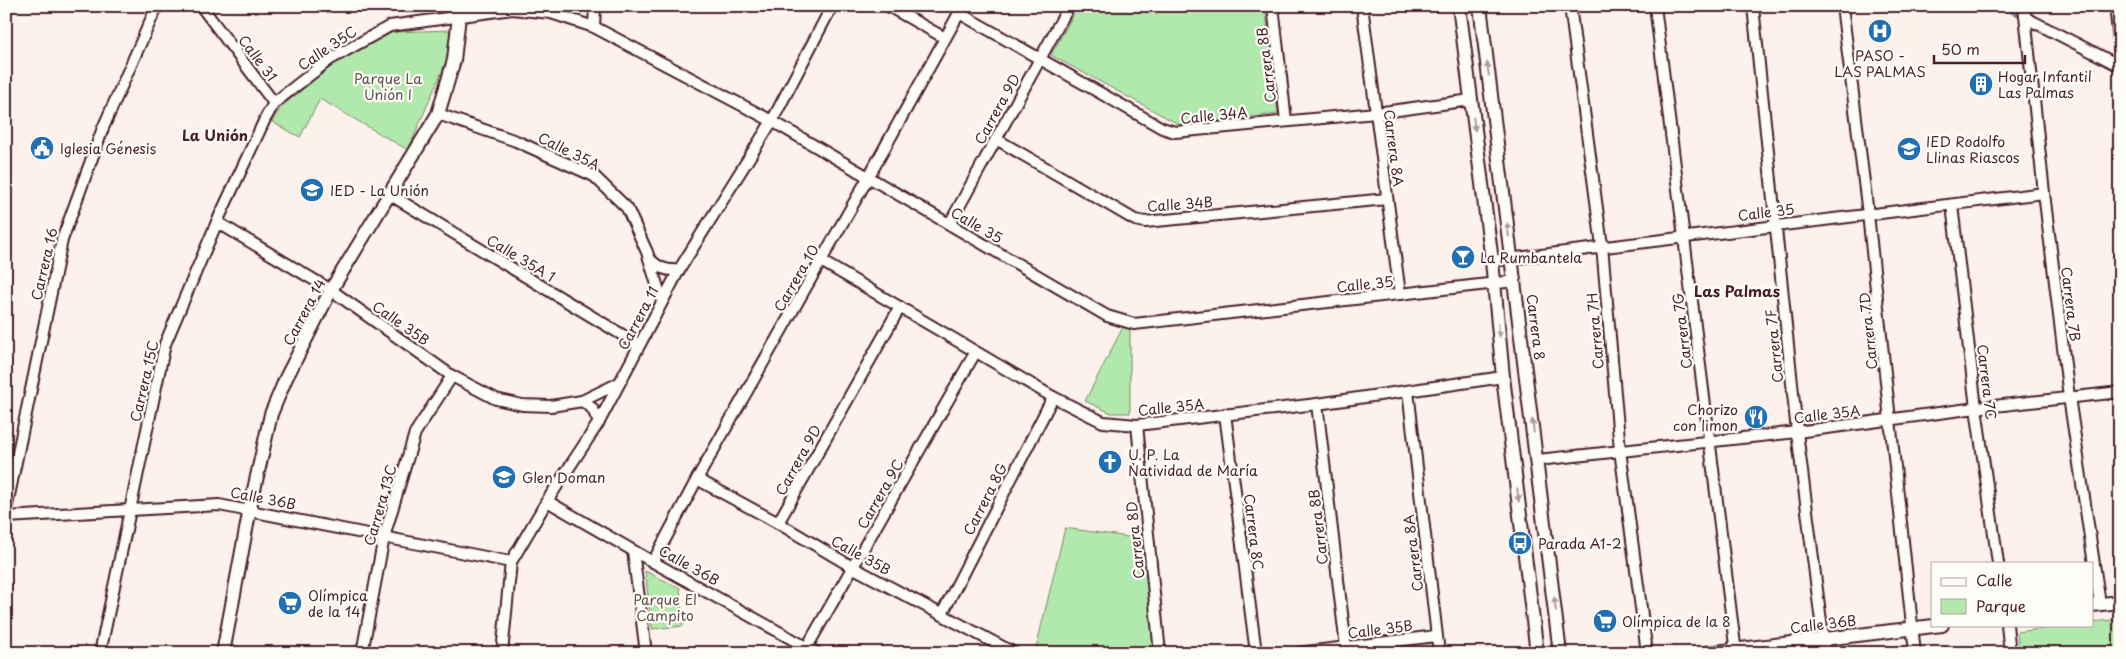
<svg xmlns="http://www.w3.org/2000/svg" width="2126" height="659" viewBox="0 0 2126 659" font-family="'Playpen Sans',sans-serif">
<rect width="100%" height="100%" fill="#fcf2eb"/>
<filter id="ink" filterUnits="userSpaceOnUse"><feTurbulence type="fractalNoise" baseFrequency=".02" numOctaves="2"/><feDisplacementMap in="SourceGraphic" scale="10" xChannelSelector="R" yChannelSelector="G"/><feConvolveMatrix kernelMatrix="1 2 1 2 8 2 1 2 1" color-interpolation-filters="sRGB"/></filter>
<g filter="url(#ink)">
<g fill="#b1e9ac" stroke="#7e846c">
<path d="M1078,6h187l13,108 -98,11 -122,-66 -7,-4z"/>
<path d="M451,30l-5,32 -38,88 -88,-51 -20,38 -28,-15 9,-15 53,-43 59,-32z"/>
<path d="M1124,325l6,2v86h-19l-26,-12z"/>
<path d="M1065,528l78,11 12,114h-110l-9,-5z"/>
<path d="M645,571l35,17 3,38 -31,3z"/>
<path d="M2120,619v34h-101l-2,-21 54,-7h21v-3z"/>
</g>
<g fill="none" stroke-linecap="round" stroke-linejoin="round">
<path stroke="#698197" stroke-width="4" d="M1998,6l26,11"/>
<g stroke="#4a1f2b" stroke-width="14">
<g id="minor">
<path d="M201,6l73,97"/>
<path d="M888,6l57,32"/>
<path d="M1273,6l13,115"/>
<path d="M1362,6l38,288"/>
<path d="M1570,6l32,240 18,204 27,203"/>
<path d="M1655,6l81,647"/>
<path d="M1753,6l44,426 28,221"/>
<path d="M1842,6l26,208 47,439"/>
<path d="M2024,6l20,187 25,204 31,207"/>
<path d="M2115,6l5,44"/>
<path d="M959,13l203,115 13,4 201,-19 95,-13"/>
<path d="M2026,18l94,48"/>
<path d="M594,27l1,-21"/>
<path d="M438,114l78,27 78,35 33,32 20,44 15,49"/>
<path d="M996,139l139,81 10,2 242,-23"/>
<path d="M389,194l250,151"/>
<path d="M1952,205l24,203 22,155"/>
<path d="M217,222l114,68 121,86 44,23 26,6 29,1 31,-5 37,-18"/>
<path d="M949,225l120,-219"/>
<path d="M649,258c9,10 17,13 30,12"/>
<path d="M821,261l232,136 50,25 34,3 180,-21 186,-27"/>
<path d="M1492,261l552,-68"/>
<path d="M1408,391l31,262"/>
<path d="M582,401l10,7 7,14"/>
<path d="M1317,404l29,243"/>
<path d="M1225,414l31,239"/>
<path d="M1137,425l23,228"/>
<path d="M1538,460l259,-28 179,-24 144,-16"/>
<path d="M697,479l81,44 76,45 160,85"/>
<path d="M547,501l106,61 164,91"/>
<path d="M6,510l56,-270 41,-112 54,-122"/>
<path d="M6,517l213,-12 292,57"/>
<path d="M778,523l122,-216"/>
<path d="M633,551l13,102"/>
<path d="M653,562l44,-83 171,-301 95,-172"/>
<path d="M942,614l111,-217"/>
<path d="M2007,625l3,28"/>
<path d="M807,647l168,-294"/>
<path d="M100,653l65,-309 52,-122 48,-103 9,-16 55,-43 61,-34 122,-17 39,4 43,14 178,94 335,195 27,8 381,-43"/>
<path d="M362,653l22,-116 31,-104 37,-57"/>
<path d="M502,653l9,-91 36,-61 52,-79 80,-152 93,-149 60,-115"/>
<path d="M1298,653l138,-17"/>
</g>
</g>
<g stroke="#4a1f2b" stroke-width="16">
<g id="tertiary">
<path d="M1459,6l33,255 11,116 34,276"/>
<path d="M1480,6l80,647"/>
<path d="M2092,605l28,-3"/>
<path d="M223,653l28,-150 20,-89 15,-36 45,-88 107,-176 16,-54 5,-44 -2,-10"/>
<path d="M1707,653l235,-28"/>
</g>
</g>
<use href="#minor" stroke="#fdfcf7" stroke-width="10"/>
<use href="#tertiary" stroke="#fdfcf7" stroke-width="12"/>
</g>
<defs><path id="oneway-solid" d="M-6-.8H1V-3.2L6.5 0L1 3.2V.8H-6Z" transform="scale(1.25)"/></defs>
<g fill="#ac999b">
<use href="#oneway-solid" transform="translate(1488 69) rotate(-97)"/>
<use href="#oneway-solid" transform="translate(1474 124) rotate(83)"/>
<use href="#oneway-solid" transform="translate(1508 230) rotate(-97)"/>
<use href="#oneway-solid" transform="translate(1499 330) rotate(85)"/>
<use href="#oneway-solid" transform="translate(1533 426) rotate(-97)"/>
<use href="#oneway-solid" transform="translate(1518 495) rotate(83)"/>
<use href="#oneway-solid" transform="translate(1555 604) rotate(-97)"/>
</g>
</g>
<defs>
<g id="hospital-disc" transform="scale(1.25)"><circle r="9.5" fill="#1f6fb2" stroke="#fdfcf7"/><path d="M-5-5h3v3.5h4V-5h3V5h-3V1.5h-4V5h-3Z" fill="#fff"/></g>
<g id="building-disc" transform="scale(1.25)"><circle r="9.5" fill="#1f6fb2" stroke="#fdfcf7"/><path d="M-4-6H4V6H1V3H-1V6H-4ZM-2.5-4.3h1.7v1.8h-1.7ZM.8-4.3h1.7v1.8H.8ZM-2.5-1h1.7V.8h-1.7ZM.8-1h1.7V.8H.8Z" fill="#fff"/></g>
<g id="civic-disc" transform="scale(1.25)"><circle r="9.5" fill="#1f6fb2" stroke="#fdfcf7"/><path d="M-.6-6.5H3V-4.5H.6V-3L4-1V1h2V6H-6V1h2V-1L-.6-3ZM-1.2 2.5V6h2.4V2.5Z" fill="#fff"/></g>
<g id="school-disc" transform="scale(1.25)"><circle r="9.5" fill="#1f6fb2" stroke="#fdfcf7"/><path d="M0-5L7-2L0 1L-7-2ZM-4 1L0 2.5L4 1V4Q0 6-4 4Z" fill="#fff"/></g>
<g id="bar-disc" transform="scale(1.25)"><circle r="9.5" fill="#1f6fb2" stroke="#fdfcf7"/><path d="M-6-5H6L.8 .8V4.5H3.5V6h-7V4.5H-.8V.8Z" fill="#fff"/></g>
<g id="restaurant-disc" transform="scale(1.25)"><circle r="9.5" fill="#1f6fb2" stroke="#fdfcf7"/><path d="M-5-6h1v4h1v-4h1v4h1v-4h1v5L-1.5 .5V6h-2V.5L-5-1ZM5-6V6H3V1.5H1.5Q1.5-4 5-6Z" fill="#fff"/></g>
<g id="church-disc" transform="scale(1.25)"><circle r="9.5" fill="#1f6fb2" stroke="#fdfcf7"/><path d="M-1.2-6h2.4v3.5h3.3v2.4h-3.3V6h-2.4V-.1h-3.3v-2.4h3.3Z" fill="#fff"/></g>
<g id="bus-disc" transform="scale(1.25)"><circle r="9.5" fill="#1f6fb2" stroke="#fdfcf7"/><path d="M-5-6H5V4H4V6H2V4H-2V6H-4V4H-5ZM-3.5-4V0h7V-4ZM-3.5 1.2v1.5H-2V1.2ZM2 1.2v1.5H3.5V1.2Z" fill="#fff"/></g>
<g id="supermarket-disc" transform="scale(1.25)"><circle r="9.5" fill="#1f6fb2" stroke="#fdfcf7"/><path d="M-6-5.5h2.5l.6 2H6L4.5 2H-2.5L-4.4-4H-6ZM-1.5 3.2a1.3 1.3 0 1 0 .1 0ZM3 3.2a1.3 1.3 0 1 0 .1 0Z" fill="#fff"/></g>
</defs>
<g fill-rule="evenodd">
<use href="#hospital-disc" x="1880" y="31"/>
<use href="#building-disc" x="1981" y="84"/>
<use href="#civic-disc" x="42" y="148"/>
<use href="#school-disc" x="1909" y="149"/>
<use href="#school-disc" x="312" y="190"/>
<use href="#bar-disc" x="1463" y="257"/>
<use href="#restaurant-disc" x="1756" y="417"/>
<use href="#church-disc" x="1110" y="462"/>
<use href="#school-disc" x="504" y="477"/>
<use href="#bus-disc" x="1520" y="543"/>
<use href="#supermarket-disc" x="290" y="603"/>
<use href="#supermarket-disc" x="1605" y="621"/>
</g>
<g text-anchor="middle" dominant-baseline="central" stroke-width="4.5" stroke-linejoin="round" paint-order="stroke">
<g font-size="14" fill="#4a1f2b" stroke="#fdfcf7">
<text transform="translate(327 48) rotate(-34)">Calle 35C</text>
<text transform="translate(258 58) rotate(53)">Calle 31</text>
<text transform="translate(1266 65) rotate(-97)">Carrera 8B</text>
<text transform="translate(997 109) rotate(-61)">Carrera 9D</text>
<text transform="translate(1214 115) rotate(-6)">Calle 34A</text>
<text transform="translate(1394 148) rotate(83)">Carrera 8A</text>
<text transform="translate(569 151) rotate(26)">Calle 35A</text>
<text transform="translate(1180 204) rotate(-4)">Calle 34B</text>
<text transform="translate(1766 212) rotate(-7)">Calle 35</text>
<text transform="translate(977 225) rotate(30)">Calle 35</text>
<text transform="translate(521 258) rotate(31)">Calle 35A 1</text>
<text transform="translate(44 264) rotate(-77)">Carrera 16</text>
<text transform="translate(796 278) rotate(-60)">Carrera 10</text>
<text transform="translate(1365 284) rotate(-6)">Calle 35</text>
<text transform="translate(2071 304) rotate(83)">Carrera 7B</text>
<text transform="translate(304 312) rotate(-62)">Carrera 14</text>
<text transform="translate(638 318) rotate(-62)">Carrera 11</text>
<text transform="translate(401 323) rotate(35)">Calle 35B</text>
<text transform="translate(1536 327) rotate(83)">Carrera 8</text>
<text transform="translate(1595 331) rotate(-95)">Carrera 7H</text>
<text transform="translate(1682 331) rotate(-97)">Carrera 7G</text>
<text transform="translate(1868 331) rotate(-96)">Carrera 7D</text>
<text transform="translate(1774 346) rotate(-96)">Carrera 7F</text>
<text transform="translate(144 381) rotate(-77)">Carrera 15C</text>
<text transform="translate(1987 382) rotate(83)">Carrera 7C</text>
<text transform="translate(1171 407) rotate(-6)">Calle 35A</text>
<text transform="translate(1827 414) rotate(-7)">Calle 35A</text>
<text transform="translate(798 460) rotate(-61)">Carrera 9D</text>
<text transform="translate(880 494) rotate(-60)">Carrera 9C</text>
<text transform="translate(263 498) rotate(11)">Calle 36B</text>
<text transform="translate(985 499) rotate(-63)">Carrera 8G</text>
<text transform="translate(380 505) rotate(-74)">Carrera 13C</text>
<text transform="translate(1318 527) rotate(-97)">Carrera 8B</text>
<text transform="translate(1254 532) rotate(83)">Carrera 8C</text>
<text transform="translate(1135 540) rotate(-96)">Carrera 8D</text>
<text transform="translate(1413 553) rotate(-97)">Carrera 8A</text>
<text transform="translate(861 555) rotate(29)">Calle 35B</text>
<text transform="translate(689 565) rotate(29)">Calle 36B</text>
<text transform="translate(1823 624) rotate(-7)">Calle 36B</text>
<text transform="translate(1380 629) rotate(-7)">Calle 35B</text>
</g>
<g font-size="14" fill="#4a1f2b" stroke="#fdfcf7" text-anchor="start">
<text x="1880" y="55" text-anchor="middle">PASO -<tspan x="1880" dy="16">LAS PALMAS</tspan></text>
<text x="1998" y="76">Hogar Infantil<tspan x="1998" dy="16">Las Palmas</tspan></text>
<text x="1926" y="141">IED Rodolfo<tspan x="1926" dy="16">Llinas Riascos</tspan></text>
<text x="60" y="148">Iglesia Génesis</text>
<text x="330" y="190">IED - La Unión</text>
<text x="1480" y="257">La Rumbantela</text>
<text x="1738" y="409" text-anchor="end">Chorizo<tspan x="1738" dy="16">con limon</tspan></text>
<text x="1128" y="454">U. P. La<tspan x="1128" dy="16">Natividad de María</tspan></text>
<text x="522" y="477">Glen Doman</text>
<text x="1538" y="543">Parada A1-2</text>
<text x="308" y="595">Olímpica<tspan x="308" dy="16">de la 14</tspan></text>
<text x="1622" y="621">Olímpica de la 8</text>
</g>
<g font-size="14" fill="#64524b" stroke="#fdfcf7">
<text x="388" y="78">Parque La<tspan x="388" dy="16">Unión I</tspan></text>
<text x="665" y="599">Parque El<tspan x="665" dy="16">Campito</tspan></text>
</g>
<g font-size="15" font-weight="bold" fill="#4a1f2b" stroke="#fdfcf7">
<text x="215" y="134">La Unión</text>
<text x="1737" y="290">Las Palmas</text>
</g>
</g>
<rect width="2126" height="659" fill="none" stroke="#fdfcf7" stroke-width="25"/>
<rect x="12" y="12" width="2101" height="634" fill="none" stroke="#4a1f2b" stroke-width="2" filter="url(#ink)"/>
<rect x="1931" y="562" width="162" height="65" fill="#fdfcf7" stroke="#b5a4a5"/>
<rect x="1941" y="578" width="25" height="8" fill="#fdfcf7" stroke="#b5a4a5"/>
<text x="1976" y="586" font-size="15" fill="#4a1f2b">Calle</text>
<rect x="1941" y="599" width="25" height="15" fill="#b1e9ac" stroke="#b5a4a5"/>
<text x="1976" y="612" font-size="15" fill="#4a1f2b">Parque</text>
<path d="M1934 55v8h91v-8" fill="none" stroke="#4a1f2b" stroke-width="2.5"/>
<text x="1941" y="55" font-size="15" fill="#4a1f2b" stroke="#fdfcf7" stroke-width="4" paint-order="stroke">50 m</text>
</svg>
